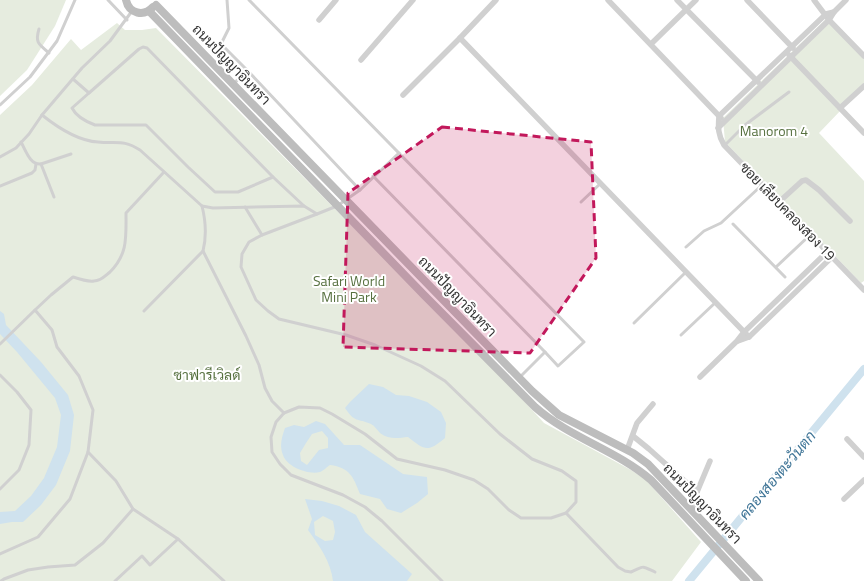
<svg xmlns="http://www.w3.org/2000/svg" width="864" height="581" viewBox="0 0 864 581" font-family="'Titillium Web',Sarabun,sans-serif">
<rect width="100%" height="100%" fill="#fff"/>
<g fill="#e6ecdf">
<path d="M0,0h66l-11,26 -28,44 -27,26z"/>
<path d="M827,18l37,41v27l-45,47 45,48v100l-3,2 -136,-141 -2,-24z"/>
<path d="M117,23l8,7h17l14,-2 357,361 31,34 87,47 15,10 55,62 -29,39h-672v-466l32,-30 39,-46 10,11z"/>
</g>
<g fill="#cfe2ee" fill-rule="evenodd">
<path d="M0,311l4,3 2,11 35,37 27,33 6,20 -4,36 -14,34 -15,20 -18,17h-11l-12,2v-12l15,-1 16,-15 13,-18 13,-31 4,-32 -6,-17 -38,-46 -17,-18z"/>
<path d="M369,384l14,3 13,8 13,1 18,6 14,10 5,11 -1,15c-18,15 -20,12 -37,-1 -10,1 -19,3 -28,-4 -3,-3 -5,-7 -9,-9 -14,-6 -16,-1 -26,-16l5,-6z"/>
<path d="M316,421l9,3 19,21h16l43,29 24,3 1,17 -11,9 -16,10 -14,-4 -7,-10 -20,-5c-7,-18 -10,-26 -30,-29 -3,2 -7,6 -10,7 -12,3 -33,-5 -37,-17 -4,-10 -1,-18 2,-27l9,-3 10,2zM322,431l6,7v10l-9,2 -12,15 -6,-4 -1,-8 6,-10 6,-9z"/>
<path d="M305,499l17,2 17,5 17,9 9,17 47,42 -5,7h-74c-2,-19 -14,-36 -25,-51l4,-11zM323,516l10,5 2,11 -2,8 -8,1 -10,-6 -1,-13z"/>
</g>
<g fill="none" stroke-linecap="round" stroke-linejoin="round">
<path stroke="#cfe2ee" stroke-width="8" d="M689,581l175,-212"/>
<g stroke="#d0d0d0" stroke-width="3">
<path d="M108,0l19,20"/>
<path d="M227,0l2,28 -8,16 27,27 -15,13"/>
<path d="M249,0l335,342 -26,24 -13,-14"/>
<path d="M39,29c-4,13 -1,15 10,24"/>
<path d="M248,71l112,119"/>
<path d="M73,79l16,14 50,-44 4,-2 4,1 126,129 31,29"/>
<path d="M89,93l-17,15c4,8 15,14 23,17h51l42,42 27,25h23l35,-15"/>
<path d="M0,105l30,-28 27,-36 18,-41"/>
<path d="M42,115c15,12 36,26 56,27 18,2 25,-3 42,8l62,56 11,2 91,-2 13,8"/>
<path d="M21,142c5,9 9,23 20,22l30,-10"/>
<path d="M725,145l20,-20 44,-33"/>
<path d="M399,153l-39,37 -23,16 -20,8 -55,21 -13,7 -7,12 -1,13 15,33 12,11 11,8 67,16 29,10 46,21 24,15 55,53 32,25 30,12 14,10v21l-10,11 -15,5h-30l-12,-8 -21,-21 -14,-9 -29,-10 -48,-11 -32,-25 -33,-20 -12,-6 -21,-1 -15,6 -8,9 -5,15 1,15 8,12 11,11 52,20 22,12 17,14 60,60"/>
<path d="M0,157l16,-9 13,-14 13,-19 40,-47 28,-27 22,-30"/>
<path d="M41,164l13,33"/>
<path d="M373,176l172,176 -26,26"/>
<path d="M0,186l32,-13 3,-3 1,-6"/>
<path d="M581,202l20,-19"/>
<path d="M245,207l17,28"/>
<path d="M733,224l52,53"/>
<path d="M686,247l18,-16 17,-8 41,-38"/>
<path d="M203,251l43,85 13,29 6,23 7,13 12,12"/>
<path d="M776,267l34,-32"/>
<path d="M144,311l59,-60c4,-16 3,-29 -1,-45"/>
<path d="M634,323l52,-51"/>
<path d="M681,335l35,-33"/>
<path d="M0,344l35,-34"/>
<path d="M0,375l17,17 14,18 -2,35 -10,25 -19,19"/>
<path d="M88,452l28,29 17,28 45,30 46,42"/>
<path d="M566,513l52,54 7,4 6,1c14,-6 9,-7 24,0"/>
<path d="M0,554l38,-17 32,-38 18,-47 5,-42 -14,-34 -22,-29 -5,-17 -17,-20 16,-15 22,-18c6,2 15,5 21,4 7,0 11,-5 16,-9 18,-18 16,-35 16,-59l38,-41"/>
<path d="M1,581l3,-2 24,-9 20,-3 27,-2 28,-22 30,-34"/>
<path d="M115,581l27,-25 8,9 28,-26"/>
</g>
<g stroke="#d0d0d0" stroke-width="5.5">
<path d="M608,0l113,118"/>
<path d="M677,0l81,82"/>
<path d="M747,0l46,48"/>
<path d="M814,0l15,20 35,36"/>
<path d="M834,12l-8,2 -107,102c-1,12 -1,19 5,29l140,145"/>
<path d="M319,20l17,-20"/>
<path d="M460,38l36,-38"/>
<path d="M651,44l45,-44"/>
<path d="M789,55l75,78"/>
<path d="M361,60l52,-60"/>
<path d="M403,95l57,-57 289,299"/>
<path d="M840,108l24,-22"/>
<path d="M718,128l111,-108 5,-8 12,-12"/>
<path d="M779,202l23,-21 4,-1 13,10 31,31"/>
<path d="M738,341l11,-4 83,-80"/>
<path d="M700,377l37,-36 7,-9 83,-80"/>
<path d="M633,436l16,13 48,43"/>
<path d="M847,439l17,18"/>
<path d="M627,450l10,-27 16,-19"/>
<path d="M844,499l20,-19"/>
<path d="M692,509l4,-8 1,-9 13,-31"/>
</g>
<g stroke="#bdbdbd" stroke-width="8">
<path d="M126,0c3,14 18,17 27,7"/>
<path d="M156,5l376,386 27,24 74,38 15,11 111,117"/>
<path d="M149,11l274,283 112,113c35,31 81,43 116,73l95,101"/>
</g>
</g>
<path fill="#c2185b" fill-opacity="0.2" stroke="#c2185b" stroke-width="3" stroke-dasharray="8 5" stroke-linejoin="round" d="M442,127l149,15 5,116 -66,95 -187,-6 5,-154z"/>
<g text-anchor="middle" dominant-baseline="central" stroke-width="4" stroke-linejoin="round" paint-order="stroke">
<g font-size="14" fill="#333" stroke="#fff">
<text transform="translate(232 64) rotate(46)">ถนนปัญญาอินทรา</text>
<text transform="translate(788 211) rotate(46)">ซอย เลียบคลองสอง 19</text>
<text transform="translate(458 296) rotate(46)">ถนนปัญญาอินทรา</text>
<text transform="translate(703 503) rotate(46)">ถนนปัญญาอินทรา</text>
</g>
<g font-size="14" fill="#56703f" stroke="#fff">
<text x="774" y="130">Manorom 4</text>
<text x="349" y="280">Safari World<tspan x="349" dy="16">Mini Park</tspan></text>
<text x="207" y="374">ซาฟารีเวิลด์</text>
</g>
<g font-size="15" font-style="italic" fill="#3f7597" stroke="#fff">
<text transform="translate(777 475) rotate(-50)">คลองสองตะวันตก</text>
</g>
</g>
</svg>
